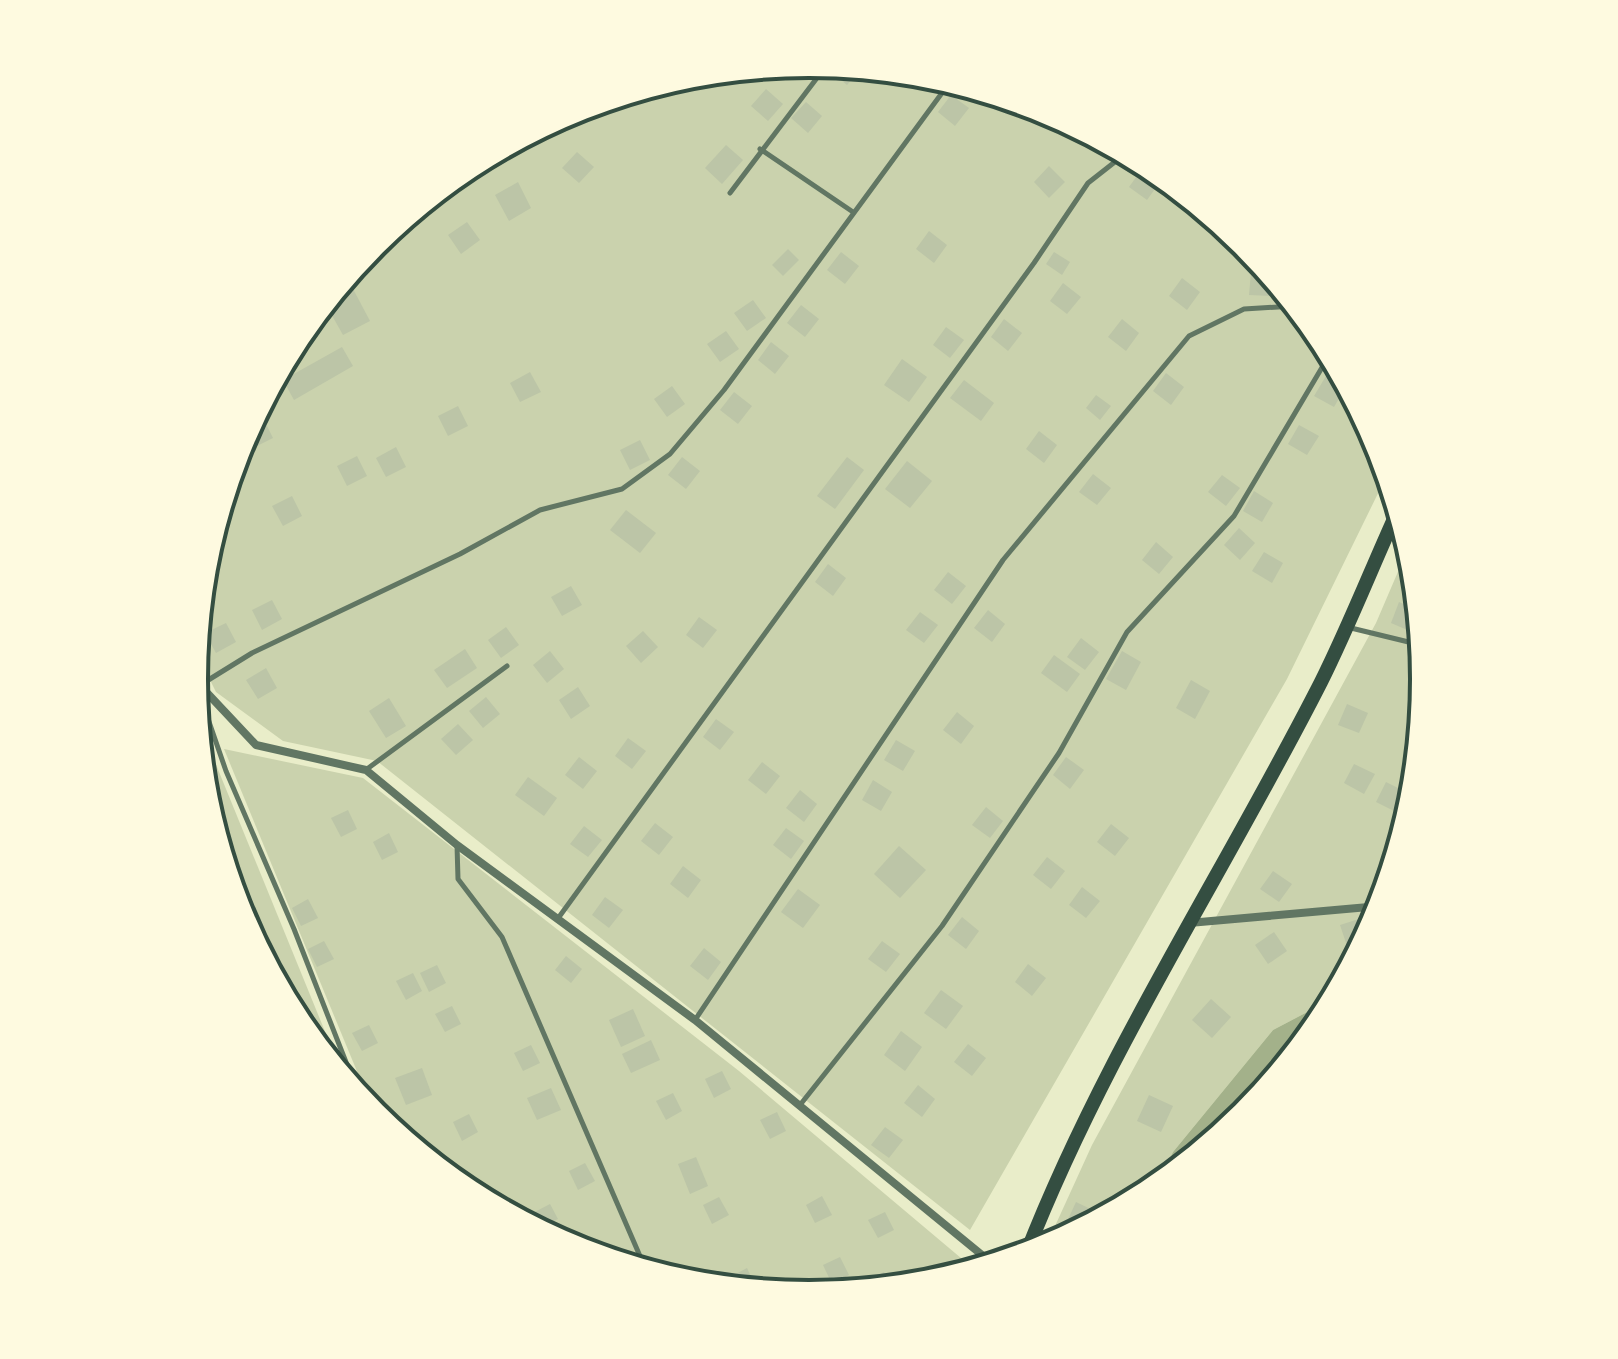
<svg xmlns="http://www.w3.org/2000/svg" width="1618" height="1359" viewBox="0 0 1618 1359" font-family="Montserrat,sans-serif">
<rect width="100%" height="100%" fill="#e9edc9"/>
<g fill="#cad2ad">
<path d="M809,64c40,4 83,4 122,12 175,39 331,151 416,310 15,30 30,57 40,89l-100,204 -317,551 -593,-469 -94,-20 -67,-49 -20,-40 9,-93 36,-115 56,-107 77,-93 93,-77 107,-56 115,-35z"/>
<path d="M1409,546l15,134 -11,120 -36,115 -45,84 -59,31 -100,122 -17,35 -111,61 47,-103 284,-522z"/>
<path d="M197,718l147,360 -47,-57 -57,-106 -35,-116z"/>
<path d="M224,749l139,29 376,293 235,198 -45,14 -120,12 -121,-12 -115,-35 -106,-57 -92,-76z"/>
</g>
<path fill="#a3b18a" d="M1332,999c-41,78 -110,134 -176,188l17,-35 100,-122z"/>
<g fill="#bcc5a7">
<path d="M834,66l27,3 -14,16 -17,-14z"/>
<path d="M766,89l17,15 -15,17 -17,-15z"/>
<path d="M951,95l18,13 -14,18 -17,-14z"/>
<path d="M806,102l16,14 -14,17 -17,-15z"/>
<path d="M726,145l17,15 -21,24 -17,-16z"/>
<path d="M577,152l17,15 -15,16 -17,-15z"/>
<path d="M1049,166l16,16 -16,16 -15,-16z"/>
<path d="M1142,169l18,13 -13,18 -18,-13z"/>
<path d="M518,182l13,26 -22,13 -14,-26z"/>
<path d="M467,222l13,18 -19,14 -13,-19z"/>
<path d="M1221,225l18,15 -4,7 -20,-9z"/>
<path d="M929,231l18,14 -13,18 -18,-14z"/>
<path d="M788,249l11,11 -16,16 -11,-11z"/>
<path d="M841,252l18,14 -14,18 -18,-14z"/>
<path d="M1054,252l16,10 -8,13 -16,-11z"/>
<path d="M1251,272l17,1 5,6 -1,17 -23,-1z"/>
<path d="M1182,278l18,14 -13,18 -18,-14z"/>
<path d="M1063,283l18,14 -14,17 -17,-13z"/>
<path d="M352,287l18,34 -27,14 -18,-32z"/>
<path d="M753,300l13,18 -19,13 -13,-18z"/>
<path d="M801,305l18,14 -14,18 -18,-14z"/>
<path d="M1004,319l18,14 -14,18 -17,-14z"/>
<path d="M1122,319l17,14 -13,18 -18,-14z"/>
<path d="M946,327l18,13 -14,18 -17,-13z"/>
<path d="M726,331l13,18 -19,13 -13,-18z"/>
<path d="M771,342l18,14 -14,18 -17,-14z"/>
<path d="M342,347l11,19 -59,34 -11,-20z"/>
<path d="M902,359l25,18 -18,25 -25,-17z"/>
<path d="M530,372l11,20 -21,10 -10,-19z"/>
<path d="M1166,373l18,14 -13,18 -18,-14z"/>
<path d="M1326,376l19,12 -11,19 -20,-11z"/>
<path d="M964,380l30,23 -13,18 -31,-23z"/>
<path d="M672,386l13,18 -18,13 -13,-18z"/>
<path d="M734,392l18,14 -14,18 -18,-14z"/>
<path d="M1096,395l15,11 -11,14 -14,-12z"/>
<path d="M458,406l10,20 -20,10 -10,-20z"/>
<path d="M263,418l10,20 -20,10 -7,-14 5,-9z"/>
<path d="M1299,425l20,11 -12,19 -19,-11z"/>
<path d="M1039,431l18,14 -13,18 -18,-14z"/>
<path d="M640,440l10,20 -20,10 -10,-20z"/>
<path d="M396,447l10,20 -20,10 -10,-19z"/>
<path d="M357,456l10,20 -20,10 -10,-20z"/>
<path d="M682,457l18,14 -14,18 -18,-14z"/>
<path d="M847,457l17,13 -29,39 -18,-13z"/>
<path d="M907,461l25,20 -22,27 -25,-19z"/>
<path d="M1093,474l18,14 -14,17 -18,-13z"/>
<path d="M1222,475l18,13 -14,18 -18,-14z"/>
<path d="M1254,491l19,12 -11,19 -19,-11z"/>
<path d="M292,496l10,20 -19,10 -11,-20z"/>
<path d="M626,510l30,23 -16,20 -30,-23z"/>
<path d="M1239,528l16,15 -15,17 -16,-15z"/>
<path d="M1156,542l17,15 -14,17 -17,-14z"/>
<path d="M1264,552l19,11 -11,20 -20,-12z"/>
<path d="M828,564l18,14 -13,18 -18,-14z"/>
<path d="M948,572l18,14 -14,18 -18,-14z"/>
<path d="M571,586l11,19 -20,11 -11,-19z"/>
<path d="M272,600l10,19 -20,11 -10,-20z"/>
<path d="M1399,602l19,8 -6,22 -21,-9z"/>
<path d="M988,610l17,14 -13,18 -18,-14z"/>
<path d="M920,612l18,13 -14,18 -18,-13z"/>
<path d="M699,617l18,13 -14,18 -17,-13z"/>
<path d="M226,623l10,19 -20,11 -11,-20z"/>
<path d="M506,627l13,18 -18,13 -13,-18z"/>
<path d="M643,631l15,16 -17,16 -15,-17z"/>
<path d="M1081,638l18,14 -14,18 -18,-13z"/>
<path d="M465,649l12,19 -30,20 -13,-18z"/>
<path d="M550,651l14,18 -17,14 -14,-18z"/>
<path d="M1122,651l19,11 -15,28 -20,-11z"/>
<path d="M1054,655l26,19 -13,18 -26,-19z"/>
<path d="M266,668l11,20 -19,11 -12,-19z"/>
<path d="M1191,680l19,11 -15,28 -19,-11z"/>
<path d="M578,687l12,19 -19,13 -12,-19z"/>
<path d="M486,697l14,17 -17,14 -14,-17z"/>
<path d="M389,698l17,28 -20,12 -17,-27z"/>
<path d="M1347,704l21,9 -9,20 -21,-8z"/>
<path d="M957,712l17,14 -13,18 -18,-14z"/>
<path d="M716,719l18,13 -14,18 -17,-13z"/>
<path d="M458,724l15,16 -17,15 -15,-16z"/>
<path d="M628,738l18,13 -14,18 -17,-13z"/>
<path d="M896,740l19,11 -12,20 -19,-11z"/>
<path d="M579,757l18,14 -14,18 -18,-14z"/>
<path d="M1066,757l18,13 -14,19 -17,-14z"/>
<path d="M762,762l18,14 -14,18 -18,-14z"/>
<path d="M1354,764l21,10 -11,20 -20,-11z"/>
<path d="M528,777l29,21 -13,18 -29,-21z"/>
<path d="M873,780l19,12 -11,19 -19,-11z"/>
<path d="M1386,782l20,10 -10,20 -20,-10z"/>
<path d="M800,790l17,14 -13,18 -18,-14z"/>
<path d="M986,807l17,14 -13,17 -18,-13z"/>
<path d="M348,810l9,19 -16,8 -10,-19z"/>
<path d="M655,823l18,14 -14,18 -18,-14z"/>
<path d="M1111,824l18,14 -14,18 -18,-14z"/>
<path d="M584,826l18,14 -14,17 -18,-13z"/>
<path d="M786,828l18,13 -13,18 -18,-14z"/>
<path d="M389,833l9,19 -16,8 -9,-18z"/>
<path d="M899,846l27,24 -26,28 -26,-24z"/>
<path d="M1047,857l18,14 -14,18 -18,-14z"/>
<path d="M683,866l18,14 -13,18 -18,-14z"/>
<path d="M1273,871l19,13 -13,18 -19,-13z"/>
<path d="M1082,887l18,14 -14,17 -17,-13z"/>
<path d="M798,889l22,16 -17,23 -22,-16z"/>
<path d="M605,897l18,13 -14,18 -17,-13z"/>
<path d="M308,899l10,19 -17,8 -9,-18z"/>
<path d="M962,917l17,14 -13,18 -18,-14z"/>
<path d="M1362,918l5,17 -3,6 -17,5 -7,-21z"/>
<path d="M1274,932l13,19 -19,13 -13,-19z"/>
<path d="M324,941l10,18 -17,8 -9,-18z"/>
<path d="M882,941l18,13 -14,18 -18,-13z"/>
<path d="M704,948l17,14 -13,18 -18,-14z"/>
<path d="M566,956l16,13 -11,14 -16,-13z"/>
<path d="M1028,964l18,14 -14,18 -17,-14z"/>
<path d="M437,965l9,18 -17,9 -9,-19z"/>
<path d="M413,973l9,18 -16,9 -10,-19z"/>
<path d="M941,990l22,16 -17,23 -22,-16z"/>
<path d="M1211,999l20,18 -19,21 -20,-18z"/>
<path d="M452,1006l9,18 -16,8 -10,-18z"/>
<path d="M633,1009l12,27 -24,11 -12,-27z"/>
<path d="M369,1025l9,18 -16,8 -10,-18z"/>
<path d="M901,1031l21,16 -17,24 -21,-16z"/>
<path d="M651,1040l9,20 -29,13 -9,-19z"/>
<path d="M968,1044l18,14 -14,18 -18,-14z"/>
<path d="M531,1045l9,18 -17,8 -9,-18z"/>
<path d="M422,1068l10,27 -26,10 -11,-27z"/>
<path d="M722,1071l9,18 -17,9 -9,-19z"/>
<path d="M918,1085l17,14 -13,18 -18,-14z"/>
<path d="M551,1088l10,22 -24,10 -10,-22z"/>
<path d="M673,1093l9,18 -16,9 -10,-19z"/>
<path d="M1149,1095l24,11 -12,26 -24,-11z"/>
<path d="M777,1112l9,19 -16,8 -10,-19z"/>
<path d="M469,1114l9,18 -16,9 -9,-19z"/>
<path d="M885,1127l18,13 -14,18 -18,-13z"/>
<path d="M696,1157l12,29 -18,8 -12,-30z"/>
<path d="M585,1163l10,18 -17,9 -9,-19z"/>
<path d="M822,1196l10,19 -17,8 -9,-18z"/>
<path d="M719,1197l10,18 -17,9 -9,-19z"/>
<path d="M1076,1202l29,14 -47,25z"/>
<path d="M550,1204l8,15 -20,10 -7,-3 -4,-10z"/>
<path d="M885,1212l9,18 -16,8 -10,-18z"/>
<path d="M840,1257l9,18 -17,9 -9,-19z"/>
<path d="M747,1268l9,19 -20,1 -6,-11z"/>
<path d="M884,1272l7,15 -20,2 -4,-9z"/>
</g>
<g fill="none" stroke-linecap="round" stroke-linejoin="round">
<g stroke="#617663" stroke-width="5">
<path d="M760,149l93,63"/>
<path d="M730,193l96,-127"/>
<path d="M410,214l108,-64 6,-13"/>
<path d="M1351,628l70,17"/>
<path d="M367,769l140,-103"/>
<path d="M457,845l1,34 44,58 144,333"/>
<path d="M559,917l475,-654 54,-80 37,-29"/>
<path d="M695,1020l308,-460 186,-224 55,-27 51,-3"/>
<path d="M360,1098l-66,-169 -68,-158 -29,-84 55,-34 208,-99 80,-44 82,-21 48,-35 54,-64 226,-308"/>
<path d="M800,1105l142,-179 117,-173 68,-121 107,-116 96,-162"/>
</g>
<g stroke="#617663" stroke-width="8">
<path d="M194,679l62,66 110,25 91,75 238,175 298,244"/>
<path d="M1189,923l191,-17"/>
</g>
<path stroke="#344e41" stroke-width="14" d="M1026,1254c78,-200 198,-381 295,-572 28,-56 51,-115 77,-172"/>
</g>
<path d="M0 0H1618V1359H0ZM208 679a601 601 0 1 1 1202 0a601 601 0 1 1-1202 0Z" fill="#fefae0" fill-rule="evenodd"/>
<path fill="none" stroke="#344e41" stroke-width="4" d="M208 679a601 601 0 1 1 1202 0a601 601 0 1 1-1202 0Z"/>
</svg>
